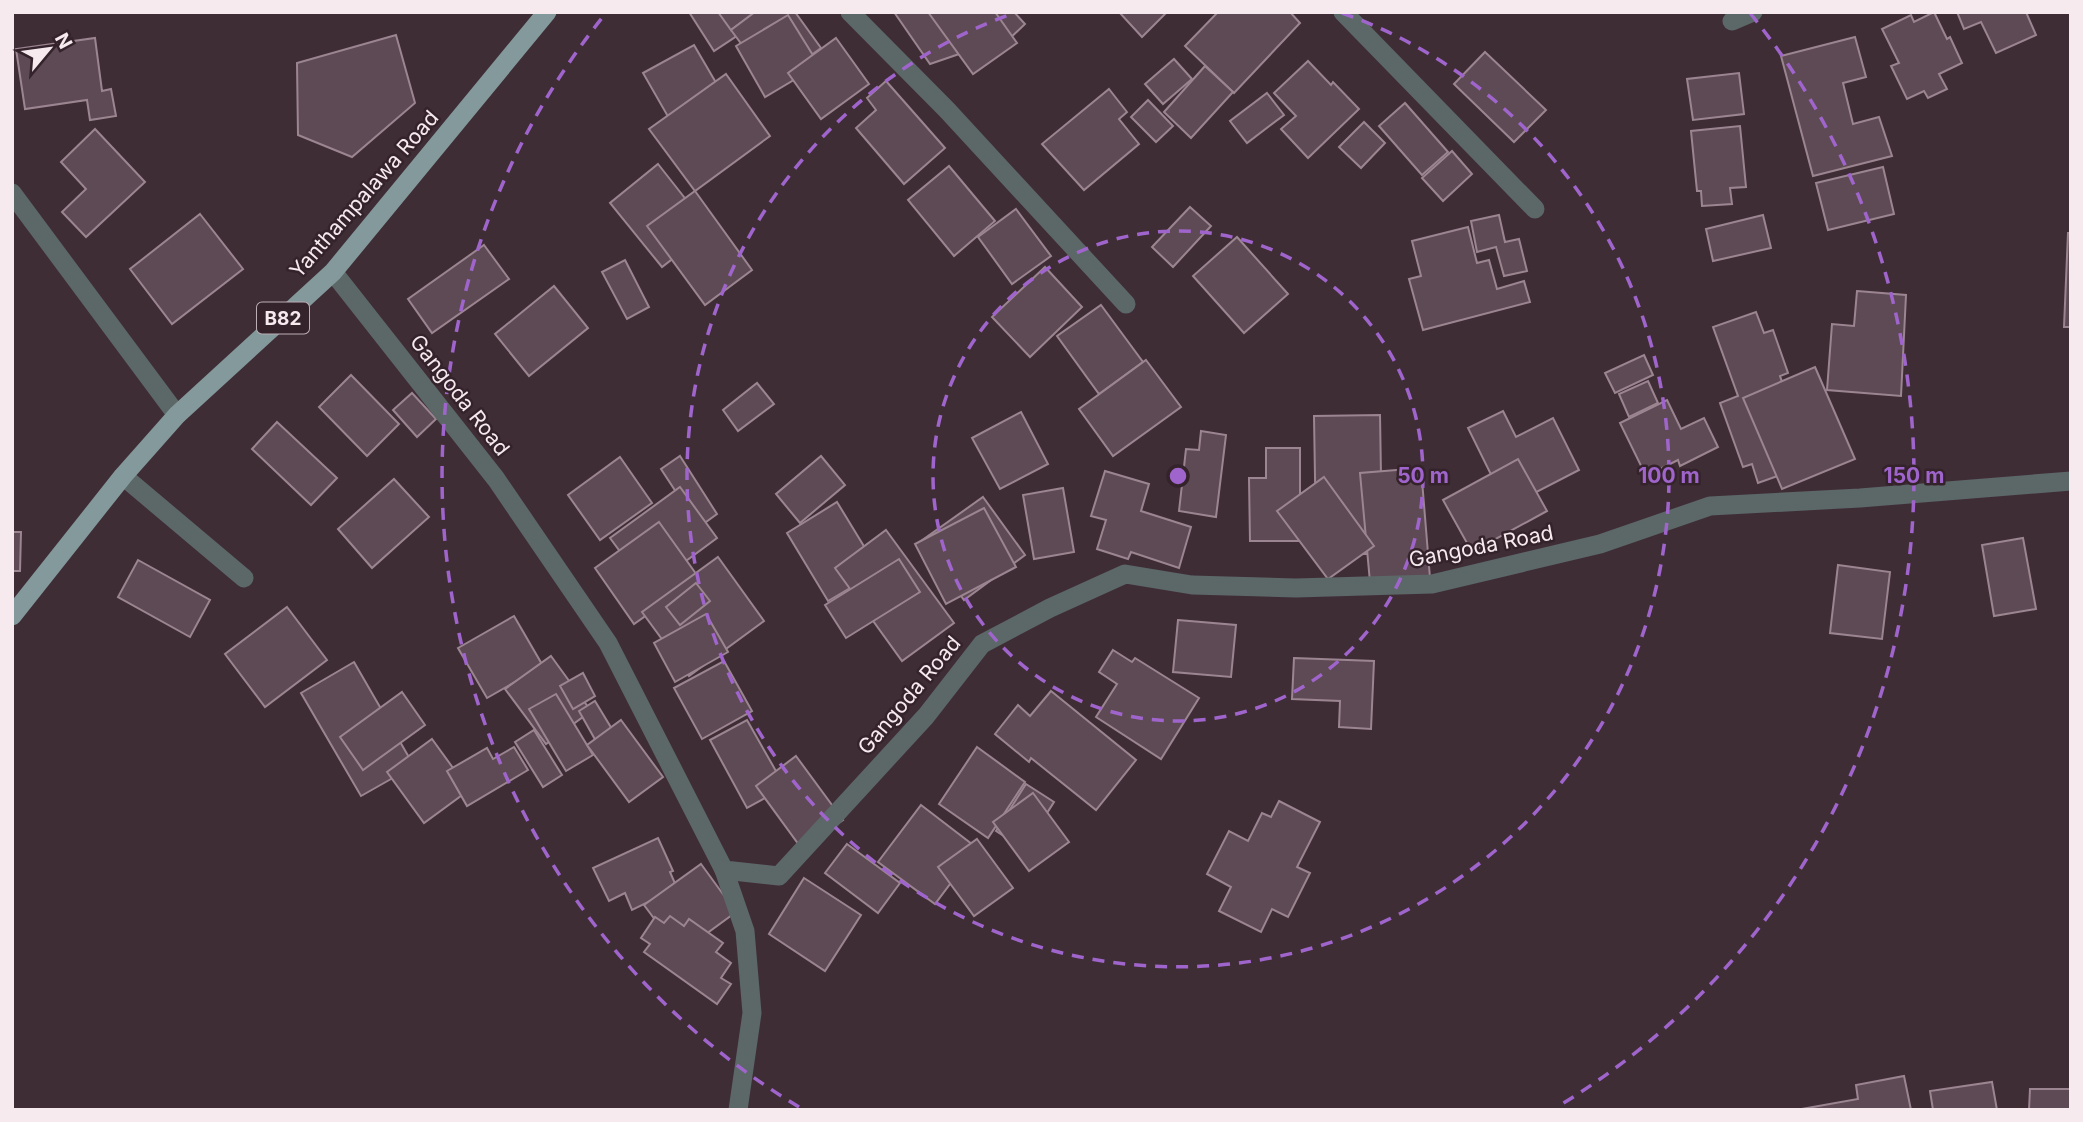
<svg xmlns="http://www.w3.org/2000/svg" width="2083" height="1122" viewBox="0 0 2083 1122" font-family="Inter,sans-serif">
<rect width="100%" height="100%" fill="#3f2d36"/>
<g fill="#5e4a54" stroke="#9b8590" stroke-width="2">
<path d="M689,12h84l-59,39z"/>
<path d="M718,12h37l-24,18z"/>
<path d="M755,12h40l26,36 -50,36 -40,-54z"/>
<path d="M894,12h120l11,12 -19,18 -3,-3 -73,25z"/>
<path d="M928,12h67l22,31 -44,31z"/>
<path d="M1119,12h48l-25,25z"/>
<path d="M1218,12h72l10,11 -66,70 -49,-47z"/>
<path d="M1934,12l13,27 3,-2 12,26 -23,11 8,15 -19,9 -4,-7 -17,8 -16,-33 8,-3 -17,-34 29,-14 3,7z"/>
<path d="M1957,12h69l10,23 -40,18 -15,-31 -17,7z"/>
<path d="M788,15l31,50 -54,32 -29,-51z"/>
<path d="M396,35l19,68 -63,54 -54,-22 -1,-72z"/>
<path d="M1855,37l11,40 -23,6 10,41 26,-7 13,39 -79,20 -32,-120z"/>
<path d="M95,38l7,53 9,-2 5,27 -26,4 -3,-20 -62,9 -9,-60z"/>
<path d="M836,38l33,46 -48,35 -33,-46z"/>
<path d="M694,45l35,60 -51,29 -35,-61z"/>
<path d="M1485,52l61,58 -32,32 -60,-58z"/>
<path d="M1174,59l18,20 -29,25 -18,-20z"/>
<path d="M1308,61l23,24 2,-3 26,27 -51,49 -27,-29 15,-13 -22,-23z"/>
<path d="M1205,66l28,26 -42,46 -27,-26z"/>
<path d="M1739,73l5,41 -51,6 -6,-41z"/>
<path d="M726,74l44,62 -75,55 -46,-62z"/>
<path d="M886,81l59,67 -41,36 -48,-56 20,-18 -9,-12z"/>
<path d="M1109,89l18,23 -8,7 20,25 -55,46 -42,-46z"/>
<path d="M1267,93l17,22 -37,28 -17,-22z"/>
<path d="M1148,100l25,26 -17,16 -25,-25z"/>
<path d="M1405,103l43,49 -26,23 -43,-49z"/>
<path d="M1364,122l21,21 -24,25 -22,-21z"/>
<path d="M1740,126l6,61 -16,1 2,16 -30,2 -1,-15h-4l-6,-60z"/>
<path d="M95,129l50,53 -59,55 -24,-25 24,-23 -25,-27z"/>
<path d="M1452,151l20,23 -29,27 -21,-23z"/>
<path d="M658,164l52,66 -48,37 -52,-64z"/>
<path d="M949,166l46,55 -41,35 -46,-56z"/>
<path d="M1883,167l11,47 -66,16 -12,-47z"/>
<path d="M695,191l57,79 -47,35 -58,-79z"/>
<path d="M1190,207l21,19 -38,41 -21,-20z"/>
<path d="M1016,209l35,47 -39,28 -34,-47z"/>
<path d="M200,214l43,55 -71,55 -42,-55z"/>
<path d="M1499,215l6,27 14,-3 8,32 -23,5 -8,-29 -19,5 -6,-31z"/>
<path d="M1763,215l8,33 -58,13 -7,-32z"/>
<path d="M1468,227l9,36 12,-3 8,29 27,-8 6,21 -107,28 -14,-51 12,-3 -9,-35z"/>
<path d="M2068,233h3v94h-7z"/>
<path d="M1237,237l51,57 -44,39 -51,-57z"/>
<path d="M484,245l25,34 -77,54 -24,-34z"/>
<path d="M625,260l24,47 -22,12 -25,-47z"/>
<path d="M1045,267l37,40 -52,50 -38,-40z"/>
<path d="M554,286l34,42 -59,48 -34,-42z"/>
<path d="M1857,291l49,4 -5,101 -74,-6 5,-66 22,2z"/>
<path d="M1101,305l42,57 -44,32 -42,-58z"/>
<path d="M1756,312l8,21 9,-3 15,43 -8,3 19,54 20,-8 12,35 -73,26 -6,-19 -9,3 -23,-64 18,-7 -25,-69z"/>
<path d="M1644,355l9,20 -38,18 -10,-20z"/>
<path d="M1146,360l35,47 -68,49 -34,-47z"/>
<path d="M1815,367l40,92 -73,30 -39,-91z"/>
<path d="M351,375l48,49 -32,32 -48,-49z"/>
<path d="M1648,381l10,22 -29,14 -10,-23z"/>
<path d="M757,383l17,21 -36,27 -15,-21z"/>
<path d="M412,393l24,26 -19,18 -24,-27z"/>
<path d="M1667,400l14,29 23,-11 14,29 -38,19 -2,-6 -32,16 -26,-53z"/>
<path d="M1503,411l13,26 37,-19 26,52 -72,37 -39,-79z"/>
<path d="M1021,412l27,52 -48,25 -28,-51z"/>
<path d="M1380,415l2,124h-14v15h-38v-15h-14l-2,-123z"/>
<path d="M277,422l60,56 -26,27 -59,-56z"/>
<path d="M1201,431l25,4 -10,82 -37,-6 7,-62 13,1z"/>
<path d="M1266,448h34v93h-50l-1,-63h17z"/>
<path d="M680,456l37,58 -18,13 -38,-58z"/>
<path d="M821,456l24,29 -45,38 -24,-29z"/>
<path d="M620,457l32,46 -52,37 -32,-45z"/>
<path d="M1518,459l29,52 -75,41 -29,-52z"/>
<path d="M1421,468l9,110 -60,4 -10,-109z"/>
<path d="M1105,471l44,13 -8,27 50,16 -12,41 -48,-16 -3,7 -31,-10 9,-29 -15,-4z"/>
<path d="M1324,477l50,69 -46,33 -51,-68z"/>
<path d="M394,479l35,38 -57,51 -34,-39z"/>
<path d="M680,487l37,51 -69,51 -38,-51z"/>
<path d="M1063,488l11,64 -40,7 -11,-64z"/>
<path d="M983,497l42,58 -61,45 -43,-59z"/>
<path d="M837,502l42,69 -51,30 -41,-68z"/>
<path d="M984,508l32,59 -70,37 -31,-60z"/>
<path d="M659,522l40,56 -65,46 -39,-56z"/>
<path d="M886,530l68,93 -52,38 -67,-93z"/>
<path d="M12,532h9l-1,39h-8z"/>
<path d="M2023,538l13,71 -42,7 -12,-71z"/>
<path d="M718,557l46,64 -75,55 -47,-64z"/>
<path d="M899,559l21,33 -74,46 -21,-33z"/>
<path d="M138,560l72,40 -20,37 -72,-40z"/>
<path d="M1838,565l52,7 -8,67 -52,-6z"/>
<path d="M696,583l14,18 -30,24 -14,-18z"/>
<path d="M287,607l40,53 -62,47 -40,-53z"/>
<path d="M706,614l22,38 -53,30 -21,-39z"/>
<path d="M514,616l29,50 -56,32 -29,-50z"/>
<path d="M1178,620l58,5 -5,52 -58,-5z"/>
<path d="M1113,650l19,12 3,-4 64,40 -38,61 -65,-42 21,-33 -18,-12z"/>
<path d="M551,656l40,55 -45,33 -41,-55z"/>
<path d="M1294,658l80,3 -3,68 -32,-2 1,-26 -48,-2z"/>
<path d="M724,661l28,50 -50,28 -28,-51z"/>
<path d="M354,662l60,104 -53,30 -60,-103z"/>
<path d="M583,673l12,23 -22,13 -13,-23z"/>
<path d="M1051,691l85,69 -40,50 -65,-52 -2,4 -34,-28 23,-29 12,11z"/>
<path d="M402,692l23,33 -62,45 -23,-33z"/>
<path d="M556,694l37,61 -27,16 -37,-62z"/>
<path d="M595,701l23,38 -17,11 -22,-39z"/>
<path d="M621,720l42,57 -34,25 -42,-57z"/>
<path d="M747,720l38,67 -38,21 -37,-68z"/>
<path d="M534,730l28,45 -19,12 -28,-45z"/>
<path d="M432,739l37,51 -45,33 -37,-51z"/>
<path d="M514,747l14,23 -61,36 -20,-35 40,-23 6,11z"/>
<path d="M977,747l48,35 -37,56 -49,-34z"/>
<path d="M796,756l47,64 -41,29 -46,-63z"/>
<path d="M1026,784l28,18 -30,47 -28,-18z"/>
<path d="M1033,793l36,49 -40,29 -36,-49z"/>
<path d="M1279,801l41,21 -23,45 13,6 -22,44 -16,-8 -11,23 -42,-21 12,-24 -24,-13 22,-43 19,10 14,-28 9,4z"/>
<path d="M921,805l56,43 -42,56 -57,-42z"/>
<path d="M658,838l15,33 -3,1 7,16 -45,22 -7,-17 -16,8 -16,-33z"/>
<path d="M977,839l36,49 -39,28 -36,-49z"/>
<path d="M847,844l53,39 -22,30 -53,-40z"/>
<path d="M701,864l35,48 -56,41 -36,-48z"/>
<path d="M804,878l57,37 -36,56 -56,-37z"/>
<path d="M670,916l14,10 5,-7 34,24 -7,9 15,11 -10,15 10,6 -14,20 -73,-52 6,-8 -9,-6 14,-21 9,6z"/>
<path d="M1904,1076l7,34h-115l62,-11 -2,-14z"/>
<path d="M1992,1082l5,28h-64l-3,-19z"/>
<path d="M2030,1089h41v21h-42z"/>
</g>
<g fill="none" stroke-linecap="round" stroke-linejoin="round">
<g stroke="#5c6768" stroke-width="19">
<path d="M850,12l97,98 179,194"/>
<path d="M1343,12l192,197"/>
<path d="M1732,21l21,-9"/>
<path d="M12,193l165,222"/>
<path d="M333,272l163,207 112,164 116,227 55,6 147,-160 56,-72 68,-36 75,-34 67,11 104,3 136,-4 168,-40 110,-38 150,-8 211,-17"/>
<path d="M123,476l121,102"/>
<path d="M724,870l21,61 7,82 -14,97"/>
</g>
<path stroke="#83999b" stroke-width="19" d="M12,616l111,-140 54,-61 156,-143 214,-260"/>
</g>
<g fill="none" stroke="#a065cd" stroke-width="3.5" stroke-dasharray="12 9">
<circle cx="1178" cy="476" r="245"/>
<path d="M1342 13A491 491 0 1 1 1014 13"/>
<path d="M799 1107A736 736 0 0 1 606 13M1750 13A736 736 0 0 1 1557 1107"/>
</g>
<g text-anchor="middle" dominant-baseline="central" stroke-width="5" stroke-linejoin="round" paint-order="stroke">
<rect fill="#35232c" stroke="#bcaeb4" stroke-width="2" x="257" y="302.5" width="52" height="31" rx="5"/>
<g font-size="19" font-weight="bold" fill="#f6eaef">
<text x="283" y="318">B82</text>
</g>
<g font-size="21" fill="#f6eaef" stroke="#35232c">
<text transform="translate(364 194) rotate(-49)">Yanthampalawa Road</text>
<text transform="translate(460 395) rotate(52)">Gangoda Road</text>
<text transform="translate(1481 546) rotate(-11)">Gangoda Road</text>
<text transform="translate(909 695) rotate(-50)">Gangoda Road</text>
</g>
</g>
<circle cx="1178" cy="476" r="10" fill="#a065cd" stroke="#35232c" stroke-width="3.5"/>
<g font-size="21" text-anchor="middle" font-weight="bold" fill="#a065cd" stroke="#35232c" stroke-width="5" stroke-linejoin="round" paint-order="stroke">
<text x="1423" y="483">50 m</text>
<text x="1669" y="483">100 m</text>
<text x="1914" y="483">150 m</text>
</g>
<rect width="2083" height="1122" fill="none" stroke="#f6eaef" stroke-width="28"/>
<g transform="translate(49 49) rotate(61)" stroke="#35232c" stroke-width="5" paint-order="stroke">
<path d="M0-5L12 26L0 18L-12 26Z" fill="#f6eaef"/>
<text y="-10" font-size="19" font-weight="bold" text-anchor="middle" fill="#f6eaef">N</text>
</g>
</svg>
